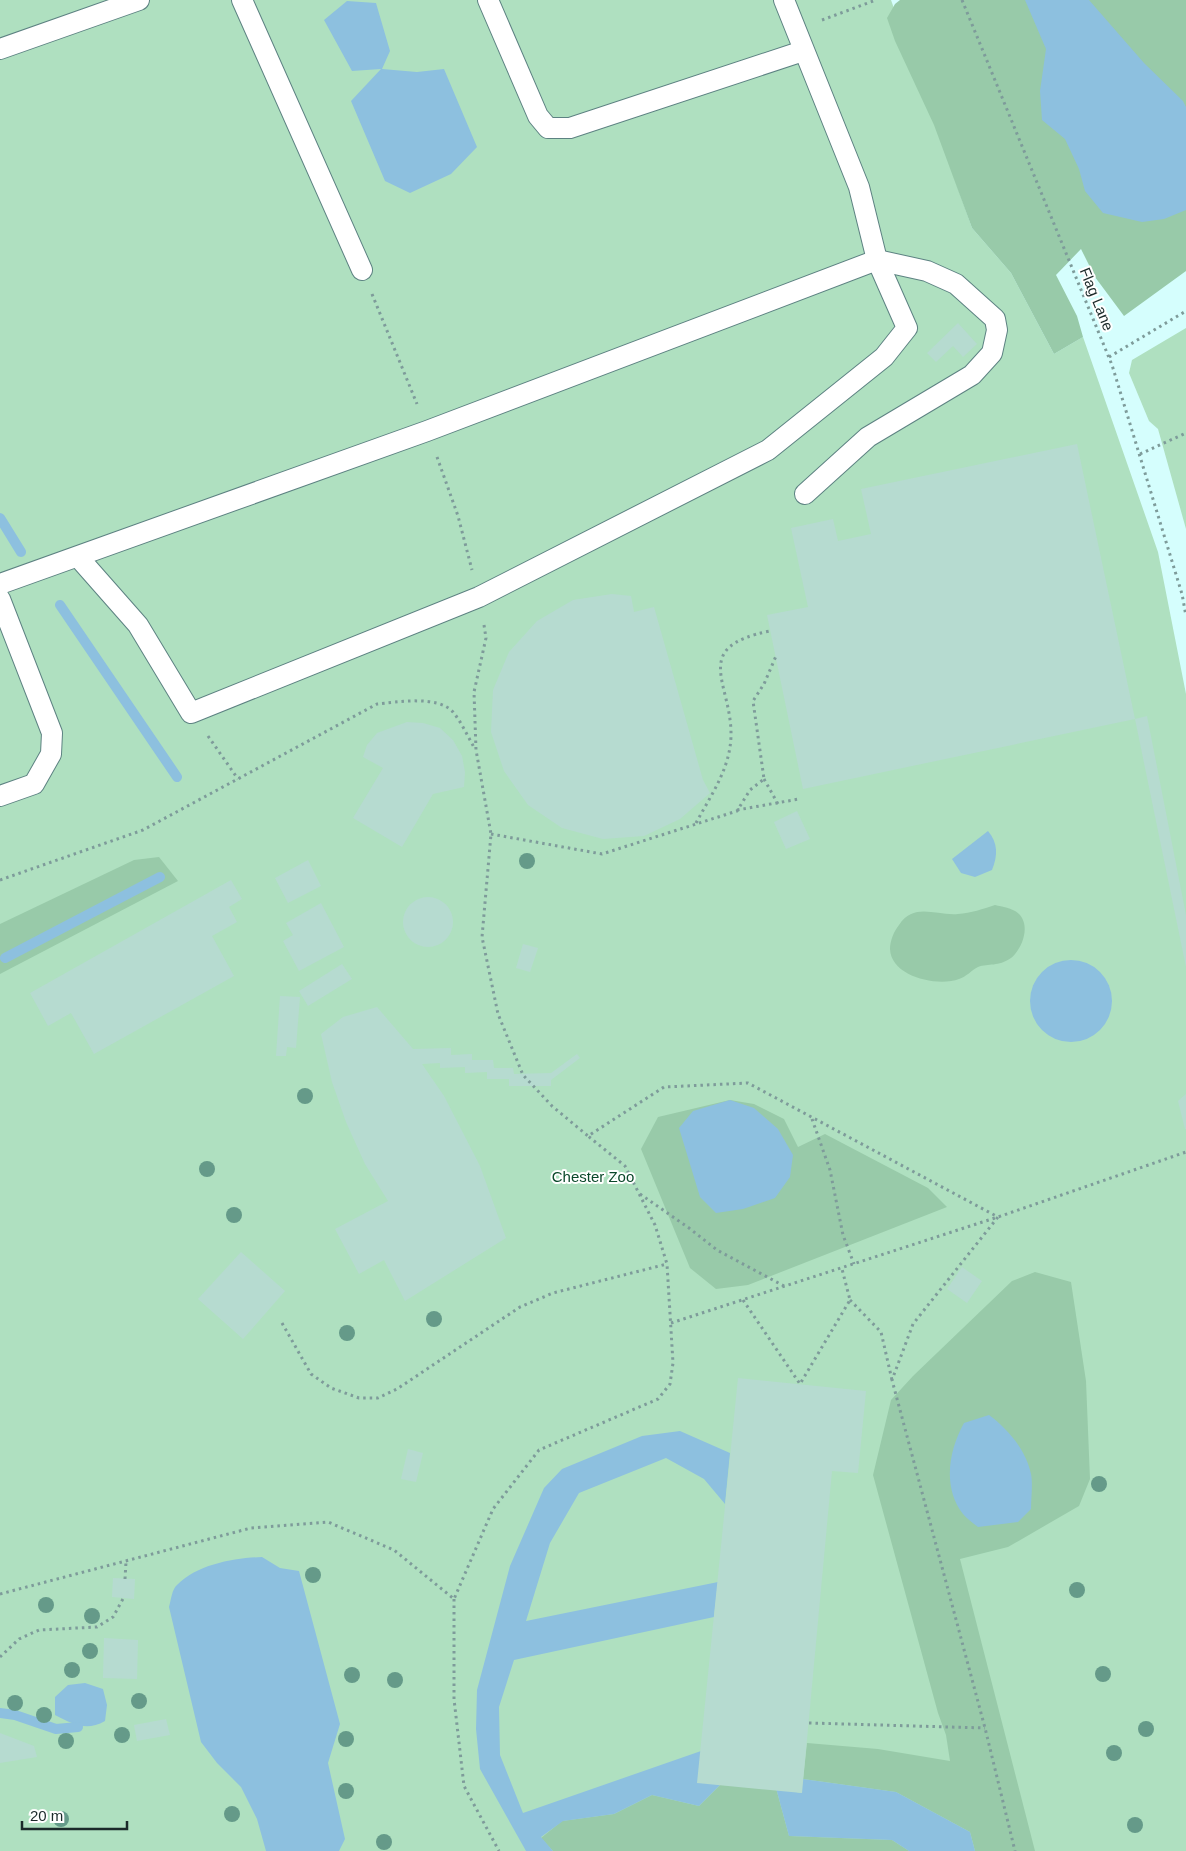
<svg xmlns="http://www.w3.org/2000/svg" width="1186" height="1851" viewBox="0 0 1186 1851" font-family="Helvetica,sans-serif">
<rect width="100%" height="100%" fill="#d5fefd"/>
<g fill="#afe0c0">
<path d="M0,0h891l81,228 39,45 43,81 29,-17 75,215 28,142v1157h-1186z"/>
<path d="M1186,328v201l-28,-100 -9,-8 -20,-48 3,-13z"/>
</g>
<g fill="#98caa9">
<path d="M900,0h286v271l-62,45 -29,-39 -14,-28 -25,26 21,41 6,21 -29,17 -43,-81 -39,-45 -38,-103 -39,-84 -8,-23 8,-14z"/>
<path d="M159,857l19,24 -178,93v-50l134,-64z"/>
<path d="M995,905c8,2 18,3 24,9 12,12 3,35 -8,44 -13,9 -22,5 -33,9 -6,3 -12,10 -19,12 -21,8 -68,-2 -69,-30 0,-8 4,-18 9,-24 15,-23 37,-9 59,-11 13,-1 25,-5 37,-9z"/>
<path d="M730,1100l24,4 30,15 14,28 27,-13 103,54 19,19 -199,78 -32,4 -26,-21 -49,-119 17,-32z"/>
<path d="M1035,1272l36,10 15,99 4,98 -11,27 -71,41 -48,12 75,292h-60l-5,-19 -74,-40 -93,-13 4,-36 71,6 72,12 -4,-26 -8,-22 -65,-238 18,-75 22,-24 99,-95z"/>
<path d="M722,1783l54,5 13,48 103,4 17,11h-356l-12,-13 21,-17 52,-7 38,-19 47,11z"/>
</g>
<g fill="#8dc0df">
<path d="M1025,0h64l55,63 39,38 3,6v103l-22,9 -22,3 -39,-9 -18,-22 -6,-22 -14,-30 -23,-19 -2,-29 6,-42z"/>
<path d="M347,1l29,2 14,48 -8,18 35,3 27,-3 33,78 -26,27 -41,19 -25,-12 -34,-80 30,-32 -29,2 -28,-51z"/>
<path d="M988,831c10,12 10,24 4,39l-17,7 -14,-4 -9,-14z"/>
<circle cx="1071" cy="1001" r="41"/>
<path d="M730,1100l24,8 24,21 15,26 -3,22 -15,21 -32,11 -27,4 -16,-16 -21,-69 14,-17z"/>
<path d="M989,1415c19,14 37,35 42,59 2,10 0,24 0,35l-13,13 -40,5c-5,-4 -11,-8 -15,-13 -21,-27 -14,-64 1,-91z"/>
<path d="M680,1431l50,22 -5,51 -21,-25 -38,-21 -87,35 -29,50 -24,78 192,-39 -4,35 -200,43 -15,47 1,48 23,58 178,-62 21,32 -23,23 -47,-11 -38,19 -51,7 -22,16 12,14h-27l-46,-82 -4,-40 1,-39 33,-124 34,-78 18,-19 80,-33z"/>
<path d="M262,1557l18,11 19,3 41,153 -12,39 17,76 -6,12h-73l-9,-32 -16,-32 -24,-24 -16,-21 -32,-135c2,-7 3,-18 8,-22 21,-21 57,-27 85,-28z"/>
<path d="M85,1683l18,6 4,16 -2,16c-19,11 -32,3 -50,-6v-18l13,-12z"/>
<path d="M803,1779l93,13 74,40 5,19h-66l-17,-11 -103,-4 -13,-48 25,5z"/>
</g>
<g fill="none" stroke-linecap="round" stroke-linejoin="round">
<g stroke="#8dc0df" stroke-width="10">
<path d="M0,518l21,34"/>
<path d="M60,605l117,172"/>
<path d="M5,958l155,-81"/>
<path d="M0,1713l15,2 41,14 22,-2"/>
</g>
</g>
<g fill="#b6dbd0">
<path d="M958,323l19,21 -14,13 -10,-11 -17,16 -9,-9z"/>
<path d="M1077,444l58,275 12,-3 39,199v52l-51,-248 -332,70 -36,-174 41,-8 -17,-79 42,-9 5,22 33,-7 -10,-45z"/>
<path d="M612,594l19,2 3,16 20,-5 49,173 7,13 -30,26 -36,17 -41,3 -41,-11 -34,-23 -24,-34 -13,-39 2,-42 16,-38 28,-31 36,-21z"/>
<path d="M407,722l16,1 17,5 13,12 9,16 3,16 -1,15 -31,7 -31,53 -49,-29 30,-50 -20,-11 4,-12 10,-12z"/>
<path d="M797,811l13,28 -24,10 -12,-27z"/>
<path d="M308,860l13,26 -33,17 -13,-25z"/>
<path d="M231,880l11,19 -13,8 8,15 -25,14 22,40 -140,78 -23,-41 -23,13 -18,-33z"/>
<circle cx="428" cy="922" r="25"/>
<path d="M321,903l23,44 -45,24 -16,-30 10,-6 -7,-12z"/>
<path d="M523,944l15,4 -8,24 -14,-4z"/>
<path d="M342,964l10,15 -44,27 -9,-15z"/>
<path d="M280,996l20,1 -4,51 -9,-1 -1,9h-10z"/>
<path d="M377,1007l36,42 38,-1v7l21,-1v6h21l1,8h19l1,6 37,-1 26,-19 3,4 -29,22v6h-42v-7h-22v-7l-22,1v-6l-25,1v-5l-18,1 22,32 36,70 26,72 -101,63 -21,-41 -25,14 -24,-45 53,-28 -23,-37 -19,-42 -14,-40 -11,-48 22,-17z"/>
<path d="M1186,1094v35h-1l-7,-28z"/>
<path d="M241,1252l44,39 -42,48 -45,-40z"/>
<path d="M962,1267l20,14 -15,22 -20,-14z"/>
<path d="M738,1378l128,13 -8,82 -26,-2 -30,322 -105,-10z"/>
<path d="M408,1449l15,4 -7,29 -15,-3z"/>
<path d="M113,1578l22,1 -1,20 -22,-2z"/>
<path d="M104,1638l34,2 -1,39 -34,-1z"/>
<path d="M166,1719l4,16 -33,6 -3,-16z"/>
<path d="M0,1733l34,13 3,11 -37,6z"/>
</g>
<g fill="none" stroke-linecap="round" stroke-linejoin="round">
<g stroke="#5d8282" stroke-width="22">
<g id="lane">
<path d="M242,0l120,270"/>
<path d="M488,0l50,116 10,12h22l233,-77"/>
<path d="M0,49l139,-49"/>
<path d="M79,558l59,67 53,88 288,-116 289,-147 116,-93 23,-29 -30,-68 -18,-73 -75,-187"/>
<path d="M0,584l427,-153 450,-171 50,11 29,13 39,35 2,11 -5,23 -20,22 -104,62 -63,57"/>
<path d="M0,599l52,134 -1,21 -17,30 -34,12"/>
</g>
</g>
<g stroke="#7e9b9a" stroke-width="3" stroke-dasharray="2.5 4" stroke-linecap="butt">
<path d="M962,0l150,365 70,229 4,22"/>
<path d="M822,20l54,-20"/>
<path d="M372,294l45,110"/>
<path d="M1109,357l77,-46"/>
<path d="M1140,454l46,-21"/>
<path d="M437,457l21,59 14,54"/>
<path d="M484,625l2,13 -12,54 2,58 15,84 -9,103 16,77 25,61 29,31 36,30 76,-49 84,-4 250,134 -85,107 -21,56 93,348 30,123"/>
<path d="M208,736l30,43"/>
<path d="M764,779l14,25"/>
<path d="M737,810l62,-11"/>
<path d="M696,823c15,-28 34,-54 35,-87 1,-53 -42,-89 39,-105"/>
<path d="M491,834l111,20 135,-43 13,-21 14,-11 -11,-78 11,-17 12,-28"/>
<path d="M0,880l143,-50 234,-126c20,-2 61,-9 76,8 9,11 15,25 22,37"/>
<path d="M812,1119l18,51 13,65 11,29"/>
<path d="M640,1194l49,34 28,22 67,36"/>
<path d="M743,1300l57,84 50,-84 -8,-31"/>
<path d="M850,1300l31,32 11,48"/>
<path d="M282,1323l29,51 20,14 28,10h19l19,-9 123,-82 33,-14 114,-29"/>
<path d="M671,1323l327,-106 188,-65"/>
<path d="M125,1579l1,-17"/>
<path d="M0,1594l251,-66 77,-6 66,28 60,49 39,-90 46,-59 119,-51 12,-15 3,-21 -6,-99 -12,-39 -30,-59 -37,-30"/>
<path d="M454,1599v100l10,87 35,65"/>
<path d="M0,1657l19,-18 20,-9 58,-3 16,-10 11,-20"/>
<path d="M809,1723l176,5"/>
</g>
<use href="#lane" stroke="#fff" stroke-width="20"/>
</g>
<g fill="#659a89">
<circle cx="527" cy="861" r="8"/>
<circle cx="305" cy="1096" r="8"/>
<circle cx="207" cy="1169" r="8"/>
<circle cx="234" cy="1215" r="8"/>
<circle cx="434" cy="1319" r="8"/>
<circle cx="347" cy="1333" r="8"/>
<circle cx="1099" cy="1484" r="8"/>
<circle cx="313" cy="1575" r="8"/>
<circle cx="1077" cy="1590" r="8"/>
<circle cx="46" cy="1605" r="8"/>
<circle cx="92" cy="1616" r="8"/>
<circle cx="90" cy="1651" r="8"/>
<circle cx="72" cy="1670" r="8"/>
<circle cx="1103" cy="1674" r="8"/>
<circle cx="352" cy="1675" r="8"/>
<circle cx="395" cy="1680" r="8"/>
<circle cx="139" cy="1701" r="8"/>
<circle cx="15" cy="1703" r="8"/>
<circle cx="44" cy="1715" r="8"/>
<circle cx="1146" cy="1729" r="8"/>
<circle cx="122" cy="1735" r="8"/>
<circle cx="346" cy="1739" r="8"/>
<circle cx="66" cy="1741" r="8"/>
<circle cx="1114" cy="1753" r="8"/>
<circle cx="346" cy="1791" r="8"/>
<circle cx="232" cy="1814" r="8"/>
<circle cx="61" cy="1819" r="8"/>
<circle cx="1135" cy="1825" r="8"/>
<circle cx="384" cy="1842" r="8"/>
</g>
<g text-anchor="middle" dominant-baseline="central" stroke-width="4" stroke-linejoin="round" paint-order="stroke">
<g font-size="15" fill="#1b2a2a" stroke="#fff">
<text transform="translate(1097 299) rotate(68)">Flag Lane</text>
</g>
<g font-size="15" fill="#0a482a" stroke="#fff">
<text x="593" y="1176">Chester Zoo</text>
</g>
</g>
<path d="M22 1821v8h105v-8" fill="none" stroke="#1b2a2a" stroke-width="2.5"/>
<text x="30" y="1821" font-size="15" fill="#1b2a2a" stroke="#ffffff" stroke-width="4" paint-order="stroke">20 m</text>
</svg>
